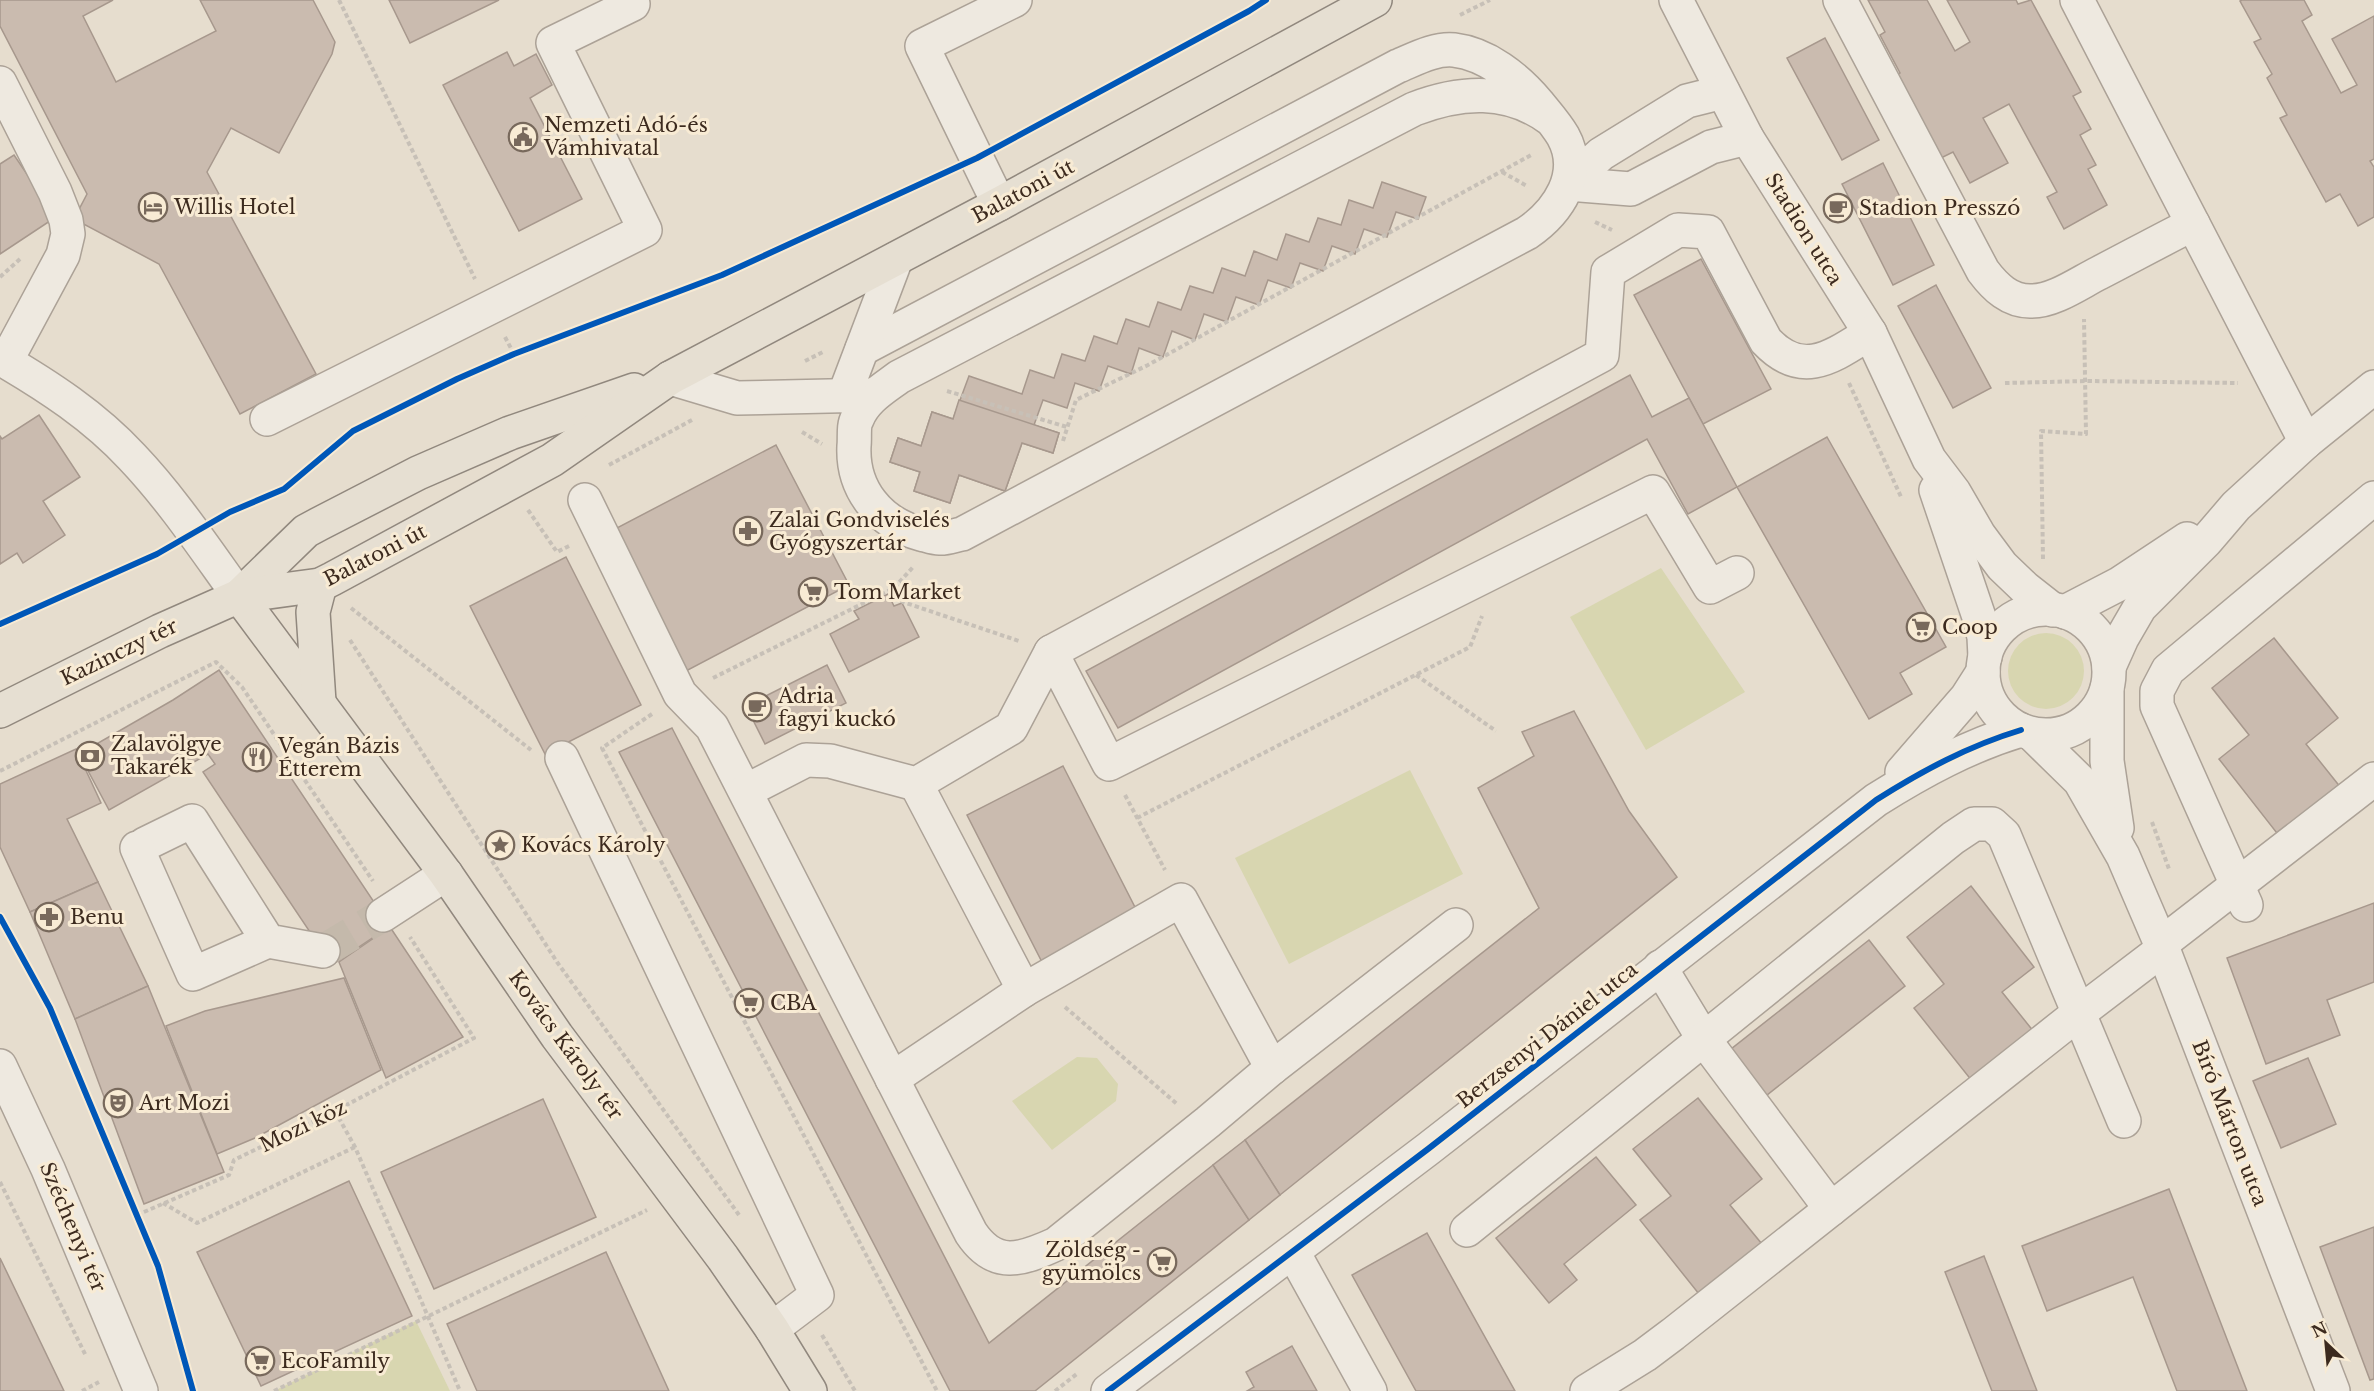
<svg xmlns="http://www.w3.org/2000/svg" width="2374" height="1391" viewBox="0 0 2374 1391" font-family="'Libre Baskerville',serif">
<rect width="100%" height="100%" fill="#e6ddce"/>
<g fill="#d8d6b0">
<path d="M1661,568l84,124 -99,58 -76,-133z"/>
<circle cx="2046" cy="671" r="38"/>
<path d="M1410,770l53,104 -174,90 -54,-106z"/>
<path d="M1077,1057l20,1 21,26 -2,17 -64,49 -40,-49z"/>
<path d="M416,1321l34,70h-176z"/>
</g>
<g fill="#cabbaf" stroke="#a7988d" stroke-width="1.5">
<path d="M0,0h113l-30,16 33,66 100,-51 -16,-31h113l22,42 -3,12 -53,99 -48,-25 -24,44 109,202 -76,40 -81,-150 -85,-45 13,-25 -87,-168z"/>
<path d="M389,0h110l-89,43z"/>
<path d="M1868,0h59l28,51 15,-9 -23,-42h69l2,4 13,-4 50,92 -8,4 18,33 -11,6 16,30 -8,4 19,36 -43,24 -17,-32 10,-5 -48,-88 -26,14 25,45 -38,20 -17,-31 -14,7 -45,-83 6,-3 -20,-38 5,-3z"/>
<path d="M2242,0h62l8,15 -10,6 39,72 16,-8 -25,-46 42,-23v143l-4,2 4,6v50l-16,9 -18,-32 -14,8 -46,-84 7,-3 -20,-37 5,-4 -18,-32 7,-3 -21,-38z"/>
<path d="M1825,38l54,102 -37,20 -55,-102z"/>
<path d="M507,52l7,14 22,-12 16,31 -22,13 52,101 -63,32 -76,-146z"/>
<path d="M14,155l42,62 -56,37v-90z"/>
<path d="M1883,163l51,102 -41,20 -51,-101z"/>
<path d="M1382,182l44,15 -8,22 -22,-7 -9,25 -23,-8 -9,25 -23,-8 -9,25 -23,-8 -9,25 -23,-8 -9,25 -23,-8 -9,25 -23,-8 -9,26 -23,-9 -9,26 -24,-9 -8,26 -23,-8 -9,25 -24,-8 -8,25 -24,-8 -9,25 25,8 -6,20 -31,-10 -17,48 -46,-16 -9,28 -36,-12 6,-19 -30,-10 8,-24 23,8 11,-34 21,7 16,-43 53,18 8,-24 24,8 8,-24 23,7 9,-25 23,8 9,-25 23,8 9,-25 23,8 9,-24 23,7 9,-25 23,8 9,-25 23,9 9,-26 23,8 9,-24 23,7 8,-25 24,8z"/>
<path d="M1701,259l70,130 -68,35 -69,-129z"/>
<path d="M1936,285l55,103 -38,20 -55,-102z"/>
<path d="M1630,375l22,42 37,-19 48,89 -49,27 -41,-75 -529,289 -32,-57z"/>
<path d="M959,400l100,33 -6,20 -31,-10 -17,48 -46,-16 -9,28 -36,-12 6,-19 -30,-10 8,-24 23,8 11,-34 21,7z"/>
<path d="M39,415l41,62 -37,24 22,34 -42,28 -6,-10 -17,11v-128l2,3z"/>
<path d="M1827,437l119,210 -46,26 12,21 -43,25 -132,-232z"/>
<path d="M776,445l73,140 -163,86 -73,-141z"/>
<path d="M566,557l75,148 -96,49 -75,-148z"/>
<path d="M888,594l6,12 8,-3 17,34 -70,35 -19,-38 29,-15 -5,-8z"/>
<path d="M2274,638l64,80 -32,26 35,44 -61,49 -61,-78 30,-24 -37,-47z"/>
<path d="M827,665l19,38 -81,41 -19,-38z"/>
<path d="M219,670l171,256 -58,39 -129,-193 12,-8 -7,-10 -99,56 -30,-56 94,-54z"/>
<path d="M1574,711l55,100 48,66 -397,318 -35,-55 294,-232 -61,-120 56,-32 -12,-24z"/>
<path d="M672,728l317,615 224,-178 36,55 -214,171h-85l-331,-639z"/>
<path d="M76,749l25,54 -34,16 31,63 -68,30 -30,-65v-63z"/>
<path d="M1063,766l78,153 -96,49 -78,-153z"/>
<path d="M98,882l50,104 -73,33 -45,-107z"/>
<path d="M1971,886l63,81 -32,25 36,45 -62,49 -62,-78 30,-24 -37,-47z"/>
<path d="M2374,903v79l-47,18 13,35 -74,29 -39,-106z"/>
<path d="M390,927l73,110 -77,41 -47,-116z"/>
<path d="M1869,940l36,46 -148,117 -36,-46z"/>
<path d="M344,978l37,92 -126,68 -38,16 -51,-128 39,-15z"/>
<path d="M148,986l76,186 -80,32 -69,-185z"/>
<path d="M2308,1058l28,66 -55,24 -28,-67z"/>
<path d="M1698,1098l64,81 -32,26 36,44 -63,50 -63,-79 31,-24 -38,-47z"/>
<path d="M543,1099l53,118 -162,72 -53,-117z"/>
<path d="M1245,1140l35,55 -31,25 -36,-55z"/>
<path d="M1596,1157l40,48 -72,59 13,16 -28,23 -53,-65z"/>
<path d="M349,1181l63,135 -151,70 -64,-134z"/>
<path d="M2169,1189l78,202h-70l-44,-114 -86,34 -25,-65z"/>
<path d="M2374,1227v152l-4,1 -50,-133z"/>
<path d="M1427,1233l88,158h-99l-64,-116z"/>
<path d="M606,1252l63,139h-192l-30,-67z"/>
<path d="M1984,1256l53,135h-45l-47,-119z"/>
<path d="M0,1258l64,133h-64z"/>
<path d="M1292,1346l25,45h-70l7,-4 -8,-15z"/>
</g>
<g fill="none" stroke-linecap="round" stroke-linejoin="round">
<path stroke="#c4b9ab" stroke-width="33" stroke-dasharray="33 16" stroke-linecap="butt" d="M323,951l60,-36"/>
<g stroke="#aca297" stroke-width="36">
<g id="minor">
<path d="M1676,0l71,138 123,195 59,126 25,33 25,43 23,31 23,22 28,22"/>
<path d="M1840,0l143,271c12,16 27,31 49,30 22,0 47,-18 67,-28 31,-16 62,-33 94,-49"/>
<path d="M2077,0l229,442"/>
<path d="M0,83l55,109 11,28 2,14 -5,21 -57,106"/>
<path d="M1568,184l63,5 80,-42 36,-9"/>
<path d="M1568,184l33,-30 86,-53 36,-9"/>
<path d="M999,204l-77,-158 93,-46"/>
<path d="M862,349l536,-283c17,-7 37,-18 56,-16 33,4 63,28 84,53 8,10 18,21 25,33 21,38 -5,76 -36,97l-565,301c-7,1 -16,5 -23,4 -6,0 -13,-3 -18,-4 -42,-11 -69,-45 -67,-88 1,-8 -1,-20 3,-27 8,-20 26,-30 42,-42l515,-268c47,-18 93,-21 135,9"/>
<path d="M0,358c48,28 94,58 132,99 40,42 73,92 107,139"/>
<path d="M670,378l67,20 137,-3"/>
<path d="M844,396l52,-137"/>
<path d="M267,419l378,-189 -92,-187 80,-39 -2,-4"/>
<path d="M1936,490l43,127 5,20 1,20"/>
<path d="M585,500l95,194 32,33 259,506c24,36 50,27 85,11l152,-122 64,-54 184,-143"/>
<circle cx="2046" cy="672" r="63"/>
<path d="M2065,612l54,-28 68,-45"/>
<path d="M1051,652l58,112 544,-272 57,95 27,-14"/>
<path d="M2109,667l13,-29 18,-31 66,-66 30,-35 70,-64 68,-55"/>
<path d="M2107,689v72l10,67"/>
<path d="M2032,734l48,47 43,75 40,93 170,442"/>
<path d="M562,758l255,537 -45,34"/>
<path d="M1902,772l65,-75 16,-25"/>
<path d="M916,784l108,206"/>
<path d="M746,791l60,-31 24,1 86,23 95,-56 40,-76 551,-297 6,-83 70,-42 30,2 58,109c37,39 67,15 104,-8"/>
<path d="M145,844l47,-23 76,120 55,10"/>
<path d="M137,848l56,126 75,-33"/>
<path d="M2246,905l-89,-199v-15l11,-21 206,-172"/>
<path d="M383,915l63,-41"/>
<path d="M2161,944l213,-165"/>
<path d="M1660,967l43,71 128,171"/>
<path d="M0,1066l48,103 93,222"/>
<path d="M892,1079l132,-89 157,-90 91,168"/>
<path d="M1467,1230l486,-392 21,-14h18l12,11 120,286"/>
<path d="M1293,1252l77,139"/>
<path d="M1108,1391l320,-242 448,-349c46,-29 92,-54 145,-70"/>
<path d="M1587,1391l58,-36 28,-21 406,-321 84,-64"/>
</g>
</g>
<g stroke="#91887e" stroke-width="36">
<g id="major">
<path d="M239,596l207,278 111,162 166,222 49,71 38,62"/>
<path d="M239,596l67,-65 13,-7 99,-51 92,-40 124,-43"/>
<path d="M319,702l-6,-90 7,-27"/>
<path d="M0,711l160,-80 79,-35 81,-11 12,-6 220,-119 118,-82 329,-174 376,-204"/>
</g>
</g>
<g stroke="#c7c0b7" stroke-width="4" stroke-dasharray="4.5 3" stroke-linecap="butt">
<path d="M339,0l136,279"/>
<path d="M1460,15l30,-15"/>
<path d="M1502,172l25,14"/>
<path d="M1595,222l17,8"/>
<path d="M0,277l20,-18"/>
<path d="M505,337l9,17"/>
<path d="M805,361l20,-10"/>
<path d="M1849,383l53,116"/>
<path d="M2005,383l81,-2 152,2"/>
<path d="M947,391l120,36"/>
<path d="M802,432l20,12"/>
<path d="M1063,441l13,-41 72,-35 385,-211"/>
<path d="M609,465l83,-45"/>
<path d="M528,510l29,42 14,-7"/>
<path d="M2043,559l-2,-128 45,3 -2,-115"/>
<path d="M890,590l13,12 116,39"/>
<path d="M351,608l180,142"/>
<path d="M350,640l207,322 182,253"/>
<path d="M1416,675l80,56"/>
<path d="M713,678l181,-90 20,-22"/>
<path d="M652,714l-50,34 335,643"/>
<path d="M0,771l216,-109 26,25 131,194"/>
<path d="M1125,795l40,75"/>
<path d="M1137,818l333,-171 12,-31"/>
<path d="M2152,822l17,47"/>
<path d="M1065,1007l112,97"/>
<path d="M335,1111l20,36 105,244"/>
<path d="M0,1182l86,174"/>
<path d="M163,1203l34,20 158,-76"/>
<path d="M137,1215l92,-40 5,-15 101,-49 139,-73 -64,-101"/>
<path d="M822,1335l33,56"/>
<path d="M82,1391l17,-9"/>
<path d="M274,1391l373,-181"/>
<path d="M1055,1391l23,-18"/>
</g>
<use href="#minor" stroke="#eee9e0" stroke-width="33"/>
<use href="#major" stroke="#e6dfd2" stroke-width="33"/>
<g stroke="#f8ebd4" stroke-width="10">
<g id="cycleway">
<path d="M0,624l157,-70 73,-42 54,-23 69,-58 104,-52 57,-25 208,-79 255,-117 272,-147 17,-11"/>
<path d="M0,917l50,91 108,258 35,125"/>
<path d="M1108,1391l320,-242 448,-349c46,-29 92,-54 145,-70"/>
</g>
</g>
<use href="#cycleway" stroke="#0057b8" stroke-width="6"/>
</g>
<defs>
<g id="civic-ring" transform="scale(1.5)"><circle r="9.5" fill="#f8ebd4" stroke="#78695c" stroke-width="1.5"/><path d="M-.6-6.5H3V-4.5H.6V-3L4-1V1h2V6H-6V1h2V-1L-.6-3ZM-1.2 2.5V6h2.4V2.5Z" fill="#78695c"/></g>
<g id="hotel-ring" transform="scale(1.5)"><circle r="9.5" fill="#f8ebd4" stroke="#78695c" stroke-width="1.5"/><path d="M-6-4.5h1.5V1H6V5H4.5V3h-9V5H-6ZM-4 0a1.8 1.8 0 1 1 3.6 0ZM.5 0V-2.5h3Q6-2.5 6 0Z" fill="#78695c"/></g>
<g id="cafe-ring" transform="scale(1.5)"><circle r="9.5" fill="#f8ebd4" stroke="#78695c" stroke-width="1.5"/><path d="M-5.5-4.5H6V0H3Q3 3.5 0 3.5H-2.5Q-5.5 3.5-5.5 0ZM3-3.2v2h1.7v-2ZM-6 4.5H4V6H-6Z" fill="#78695c"/></g>
<g id="pharmacy-ring" transform="scale(1.5)"><circle r="9.5" fill="#f8ebd4" stroke="#78695c" stroke-width="1.5"/><path d="M-2-6h4v4h4v4h-4v4h-4v-4h-4v-4h4Z" fill="#78695c"/></g>
<g id="supermarket-ring" transform="scale(1.5)"><circle r="9.5" fill="#f8ebd4" stroke="#78695c" stroke-width="1.5"/><path d="M-6-5.5h2.5l.6 2H6L4.5 2H-2.5L-4.4-4H-6ZM-1.5 3.2a1.3 1.3 0 1 0 .1 0ZM3 3.2a1.3 1.3 0 1 0 .1 0Z" fill="#78695c"/></g>
<g id="bank-ring" transform="scale(1.5)"><circle r="9.5" fill="#f8ebd4" stroke="#78695c" stroke-width="1.5"/><path d="M-6-4H6V4H-6ZM0-2.3a2.3 2.3 0 1 0 0 4.6a2.3 2.3 0 1 0 0-4.6Z" fill="#78695c"/></g>
<g id="restaurant-ring" transform="scale(1.5)"><circle r="9.5" fill="#f8ebd4" stroke="#78695c" stroke-width="1.5"/><path d="M-5-6h1v4h1v-4h1v4h1v-4h1v5L-1.5 .5V6h-2V.5L-5-1ZM5-6V6H3V1.5H1.5Q1.5-4 5-6Z" fill="#78695c"/></g>
<g id="sight-ring" transform="scale(1.5)"><circle r="9.5" fill="#f8ebd4" stroke="#78695c" stroke-width="1.5"/><path d="M0-6L1.8-2.2L6-1.7L2.9 1.2L3.7 5.4L0 3.3L-3.7 5.4L-2.9 1.2L-6-1.7L-1.8-2.2Z" fill="#78695c"/></g>
<g id="theatre-ring" transform="scale(1.5)"><circle r="9.5" fill="#f8ebd4" stroke="#78695c" stroke-width="1.5"/><path d="M-5-5.5Q0-4 5-5.5V0Q5 5 0 6Q-5 5-5 0ZM-3.3-2.5H-1v1.5H-3.3ZM1-2.5H3.3v1.5H1ZM-2.8 1Q0 5.5 2.8 1Z" fill="#78695c"/></g>
</defs>
<g fill-rule="evenodd">
<use href="#civic-ring" x="523" y="137"/>
<use href="#hotel-ring" x="153" y="207"/>
<use href="#cafe-ring" x="1838" y="208"/>
<use href="#pharmacy-ring" x="748" y="531"/>
<use href="#supermarket-ring" x="813" y="592"/>
<use href="#supermarket-ring" x="1921" y="627"/>
<use href="#cafe-ring" x="757" y="707"/>
<use href="#bank-ring" x="90" y="756"/>
<use href="#restaurant-ring" x="257" y="757"/>
<use href="#sight-ring" x="500" y="845"/>
<use href="#pharmacy-ring" x="49" y="917"/>
<use href="#supermarket-ring" x="749" y="1003"/>
<use href="#theatre-ring" x="118" y="1103"/>
<use href="#supermarket-ring" x="1162" y="1262"/>
<use href="#supermarket-ring" x="260" y="1361"/>
</g>
<g text-anchor="middle" dominant-baseline="central" stroke-width="6" stroke-linejoin="round" paint-order="stroke">
<g font-size="20" fill="#3c2a1e" stroke="#f8ebd4" text-anchor="start">
<text x="544" y="125">Nemzeti Adó-és<tspan x="544" dy="23">Vámhivatal</tspan></text>
<text x="174" y="207">Willis Hotel</text>
<text x="1859" y="208">Stadion Presszó</text>
<text x="769" y="520">Zalai Gondviselés<tspan x="769" dy="23">Gyógyszertár</tspan></text>
<text x="834" y="592">Tom Market</text>
<text x="1942" y="627">Coop</text>
<text x="778" y="696">Adria<tspan x="778" dy="23">fagyi kuckó</tspan></text>
<text x="111" y="744">Zalavölgye<tspan x="111" dy="23">Takarék</tspan></text>
<text x="278" y="746">Vegán Bázis<tspan x="278" dy="23">Étterem</tspan></text>
<text x="521" y="845">Kovács Károly</text>
<text x="70" y="917">Benu</text>
<text x="770" y="1003">CBA</text>
<text x="139" y="1103">Art Mozi</text>
<text x="1141" y="1250" text-anchor="end">Zöldség -<tspan x="1141" dy="23">gyümölcs</tspan></text>
<text x="281" y="1361">EcoFamily</text>
</g>
<g font-size="20" fill="#3c2a1e" stroke="#f8ebd4">
<text transform="translate(1023 191) rotate(-28)">Balatoni út</text>
<text transform="translate(1804 229) rotate(58)">Stadion utca</text>
<text transform="translate(375 555) rotate(-27)">Balatoni út</text>
<text transform="translate(119 652) rotate(-26)">Kazinczy tér</text>
<text transform="translate(1547 1035) rotate(-38)">Berzsenyi Dániel utca</text>
<text transform="translate(566 1045) rotate(54)">Kovács Károly tér</text>
<text transform="translate(2230 1123) rotate(69)">Bíró Márton utca</text>
<text transform="translate(303 1126) rotate(-26)">Mozi köz</text>
<text transform="translate(73 1227) rotate(67)">Széchenyi tér</text>
</g>
</g>
<g transform="translate(2326 1343) rotate(334)" stroke="#f8ebd4" stroke-width="4.5" paint-order="stroke">
<path d="M0-4.5L10 22L0 15L-10 22Z" fill="#3c2a1e"/>
<text y="-9" font-size="16" font-weight="bold" text-anchor="middle" fill="#3c2a1e">N</text>
</g>
</svg>
